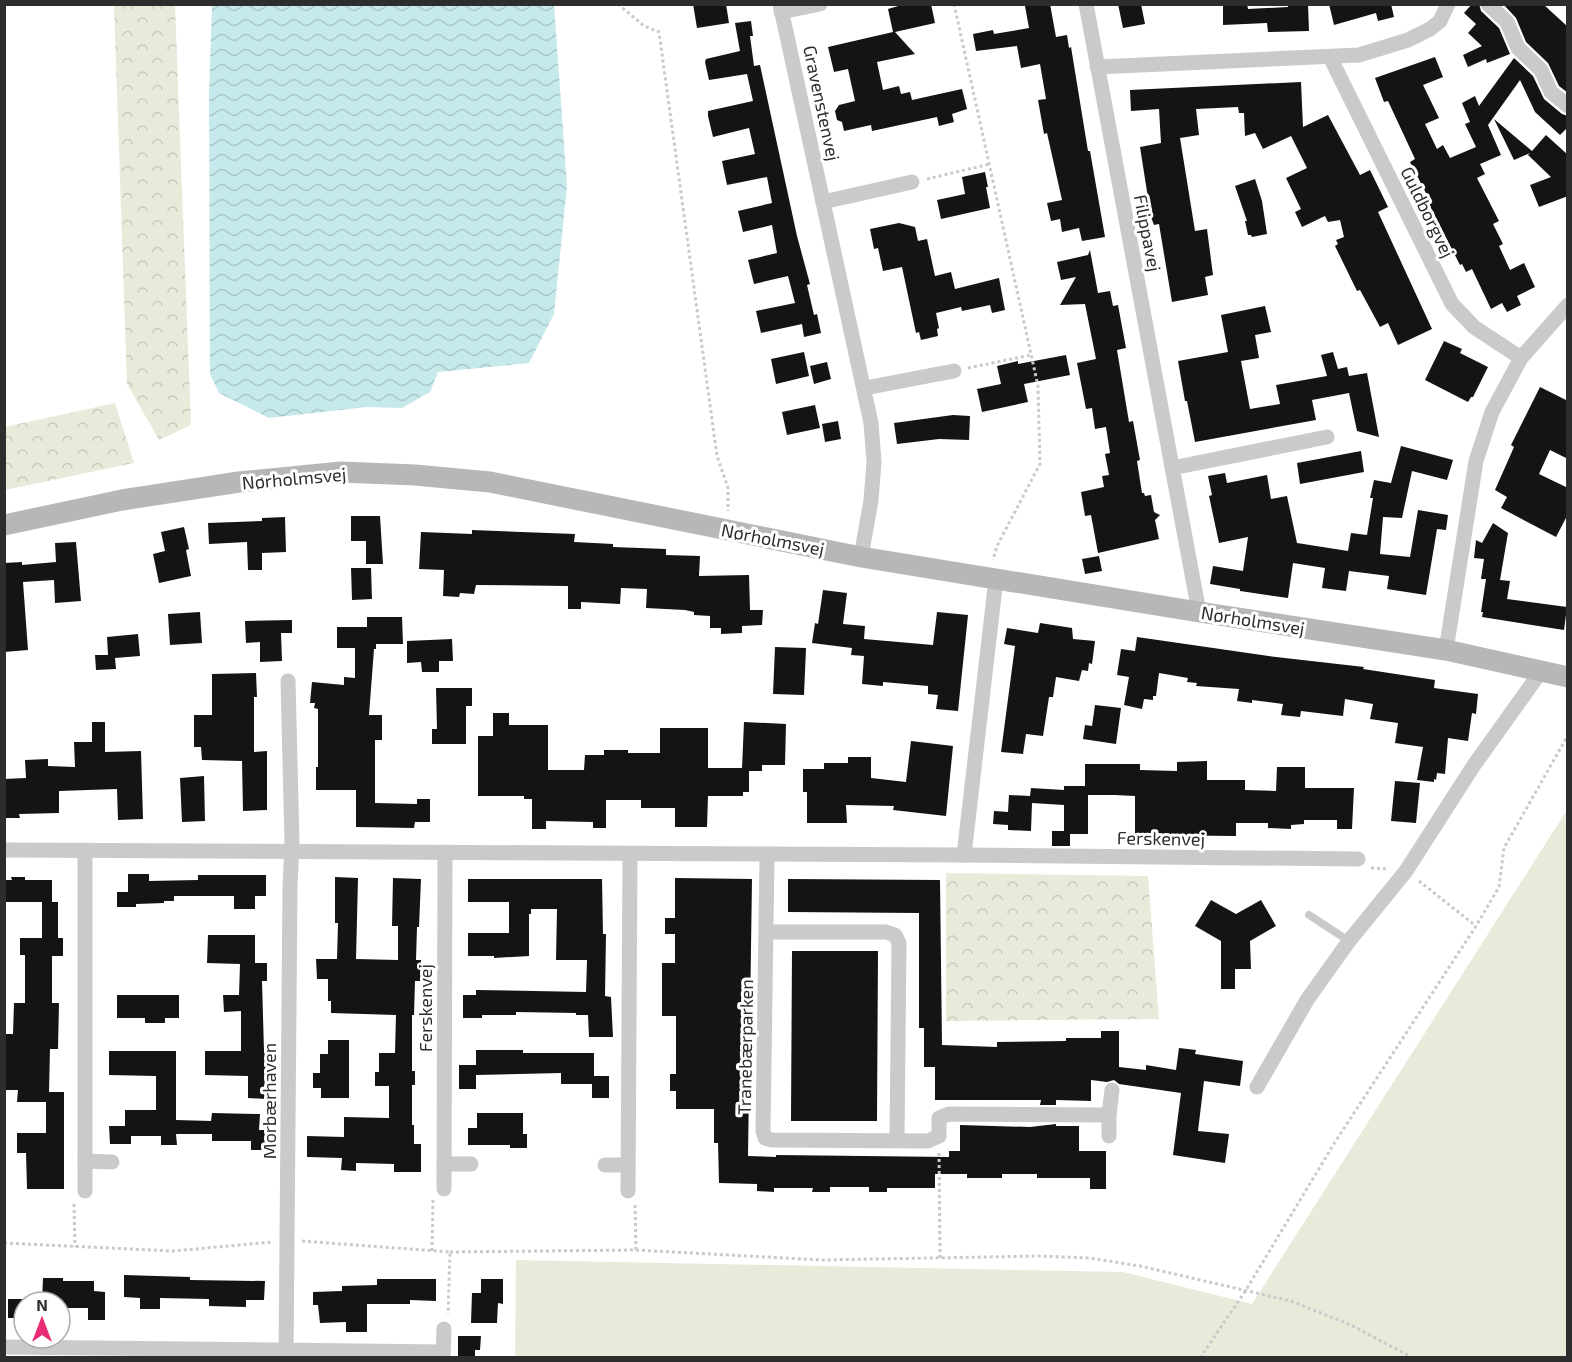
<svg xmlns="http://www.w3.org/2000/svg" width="1572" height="1362" viewBox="0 0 1572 1362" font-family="'Exo 2',sans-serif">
<defs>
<pattern id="forest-crowns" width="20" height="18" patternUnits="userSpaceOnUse" patternTransform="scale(1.5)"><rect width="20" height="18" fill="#e9ebda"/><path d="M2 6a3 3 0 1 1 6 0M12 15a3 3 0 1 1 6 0" fill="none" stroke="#c8cabb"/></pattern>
<pattern id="water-waves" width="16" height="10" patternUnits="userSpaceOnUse" patternTransform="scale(1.5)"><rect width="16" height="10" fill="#c6e9ec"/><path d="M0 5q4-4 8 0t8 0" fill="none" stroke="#aac8cb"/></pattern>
</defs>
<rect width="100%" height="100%" fill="#fff"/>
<g fill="url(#forest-crowns)">
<path d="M114,5h61l16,420 -32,15 -32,-56z"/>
<path d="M115,403l19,60 -129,27v-63z"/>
<path d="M946,873l202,3 11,143 -213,2z"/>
</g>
<path fill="#e9ebda" d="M1567,810v547h-1052l1,-97 607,12 129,32z"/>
<path fill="url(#water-waves)" d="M212,5h342l13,181 -13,128 -25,49 -91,9 -8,20 -28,16 -35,-1 -98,11 -50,-25 -9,-19 -1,-280z"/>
<g fill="#141414">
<path d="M693,4h33l3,19 -32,5z"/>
<path d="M905,4h26l4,19 -40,9 20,22 -38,8 6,28 16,-4 2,8 9,-2 2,8 50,-11 5,20 -15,5 2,8 -15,4 -2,-9 -65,14 -1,-6 -27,6 -2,-9 -5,-2 -2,-9 4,-6 16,-4 -7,-32 -14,3 -6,-25 65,-15 -5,-23z"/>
<path d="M1035,4h15l6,33 11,-2 2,13 2,-1 17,104h2l15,86 -23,4 -3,-13 -17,4 -2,-13 -9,2 -4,-18 15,-3 -15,-67 -3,1 -6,-34 8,-1 -6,-35 -19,4 -4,-22 -41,5 -3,-17 20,-4 1,4 35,-6 -4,-22z"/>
<path d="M1118,4h23l4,20 -22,4z"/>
<path d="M1223,4h24l1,5 40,-2v-3h20l1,27 -41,1 -1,-9 -44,2z"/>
<path d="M1329,4h62l3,13 -16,4 -2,-8 -42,12z"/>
<path d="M1472,4h7l2,7 18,17 11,26 -23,9 -1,-4 -18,8 -5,-12 19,-9 -14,-13 8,-9 -12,-11z"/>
<path d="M1503,4h40l25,23v66l-9,-7 -11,-23 -22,-21 -10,-24z"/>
<path d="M751,21l2,15h-3l4,30 6,-1 37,171 13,48 -3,1 7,30 3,-1 4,19 -17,4 -2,-13 -41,9 -5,-22 39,-8 -7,-27 -34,8 -6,-24 29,-7 -5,-28 -29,7 -5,-21 34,-8 -5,-26 -40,8 -5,-24 33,-7 -6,-26 -36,9 -5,-21v-5l45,-10 -6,-27 -38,6 -4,-18 1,-3 34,-8 -5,-28z"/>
<path d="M1435,57l8,20 -20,8 16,33 -14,6 12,25 6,-4 7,13 26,-11 -11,-23 5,-2 -8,-19 13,-7 4,10 35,-48 19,18 11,23 18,15 6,2v11l-8,8 -25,-23 -15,-32 -32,45 13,30 -21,9 5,10 -8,4 22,43 -6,3 10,20 -4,2 11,24 14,-7 11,24 -18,9 4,9 -14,7 -5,-9 -11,6 -19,-40 -6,3 -4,-8 -2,1 -31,-61 2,-1 -21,-41 5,-3 -27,-58 -4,1 -9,-24z"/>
<path d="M1301,82l2,45 25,-12 32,60 10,-5 18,37 -10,5 54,117 -34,16 -10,-22 -8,4 -20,-37 -3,1 -22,-45 3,-2 -2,-4 8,-3 -4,-17 -12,2 -3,-6 -23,11 -7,-15 6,-3 -15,-31 21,-10 -16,-32 -28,13 -8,-16 -10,3 -1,-23h-5l-1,-6 -42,2 3,26 -19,3 15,93 12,-2 6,46 -8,2 3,18 -36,7 -13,-78 -5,1 -3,-8 -11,-70 21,-4 -2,-34 -28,2 -1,-21z"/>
<path d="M1494,119l38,32 14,-16 22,20v41l-29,11 -9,-22 21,-8 -23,-22 2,-2 -16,7z"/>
<path d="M985,172l3,15h-2l4,21 -49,11 -4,-19 28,-6 -3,-17z"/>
<path d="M1255,179l7,22 5,33 -15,3 -1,-2h-3l-3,-14h2l-12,-35z"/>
<path d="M899,223l16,4 3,14 9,-2 8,37 16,-4 4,17 44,-11 6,32 -13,3 -2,-8 -28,6 -1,-4 -25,6 3,15 -2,1 1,7 -17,4 -2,-8 -3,1 -14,-66 -19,4 -5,-23 -4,1 -4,-20z"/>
<path d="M1090,250l8,43 12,-2 3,15 5,-1 8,43 -9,2 12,72 4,-1 5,28 2,11 -3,1 5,32h2l1,3 6,-1 3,17 6,3 -5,5 4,19 -61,14 -7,-38 -6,1 -4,-24 23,-5 -2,-11 7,-1 -4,-21 5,-1 -4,-26 -11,2 -3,-21 -6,1 -9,-46 19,-4 -11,-55 -25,1 16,-28 -15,3 -4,-18 31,-7z"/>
<path d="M1265,306l6,26 -16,3 4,23 -18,3 9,48 30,-5 -4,-19 51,-9 -6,-21 12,-3 5,17 9,-2 2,9 18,-3 12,64 -22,-6 -8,-38 -37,7 4,20 -121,22 -8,-41h-2l-7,-40 50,-9 -7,-37z"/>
<path d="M1444,341l18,8 -2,4 28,14 -15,30h-2l-3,5 -43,-22z"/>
<path d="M804,352l5,24 -33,8 -5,-25z"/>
<path d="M1066,355l4,20 -46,9 4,18 -46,10 -5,-23 24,-5 -4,-18 21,-5v3z"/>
<path d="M827,362l4,17 -17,5 -4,-18z"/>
<path d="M1540,387l28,14v58l-18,-9 -11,24 29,14v26l-12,23 -55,-29 6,-11 -12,-7 19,-43 -3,-2z"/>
<path d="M815,405l5,23 -33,7 -5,-23z"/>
<path d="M953,415l17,1 -1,24 -30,-1 -42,5 -3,-21z"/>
<path d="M838,421l3,18 -16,3 -3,-18z"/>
<path d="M1401,446l52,14 -6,20 -35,-9 -10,47 -19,-1 -3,37 30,3 8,-47 30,5 -2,15 -9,-1 -11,66 -39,-6 2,-13 -40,-5 -3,20 -24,-3 3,-20 -32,-5 -5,35 -48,-7v-2l-30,-5 3,-18 30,5 5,-34 -29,6 -10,-47 3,-1 -4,-19 17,-3 2,10 40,-8 4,24 16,-3 10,47 51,8 3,-18 16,2 6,-37h-3l4,-18 17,3z"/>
<path d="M1361,451l3,21 -64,12 -3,-21z"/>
<path d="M351,516h29l3,48h-17v-23h-15z"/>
<path d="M285,517l1,35 -24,1v17h-14l-1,-28 -38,2 -1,-21 54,-2v-3z"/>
<path d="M1493,523l15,10 -8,47 10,1 -3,18 60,8 -3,23 -82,-13 1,-5h-2l5,-33h-5l3,-20 -10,-1 2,-18 6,3z"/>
<path d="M184,527l5,22 -3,1 5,26 -32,7 -6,-29 12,-3 -4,-19z"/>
<path d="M472,530l103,4 -1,8 39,2v3l53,2v6l34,1 -1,20 50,-1 1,35h13l-1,15 -20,1v7l-21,1v-6h-11v-12l-16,-1v-3l-9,-2 -39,-2 1,-19 -26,-1 -1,16 -39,-2v7h-13v-23l-92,-1 -2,9 -14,-1 -1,4 -16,-1 1,-26 -25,-1 2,-37 51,2z"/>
<path d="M76,542l5,59 -26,2 -1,-23 -31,2 5,68 -24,2v-89l18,-1v3l34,-3 -1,-19z"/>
<path d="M1099,556l3,15 -17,3 -3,-15z"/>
<path d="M351,568h20l1,31 -20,1z"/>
<path d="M823,590l24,3 -4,31 22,2 -1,13 69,6 4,-33 31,3 -10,96 -22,-2 2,-14 -10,-1v-8l-45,-4v4l-21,-2 2,-28 -13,-1 1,-7 -40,-5 3,-20 3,1z"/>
<path d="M200,612l2,31 -32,2 -2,-31z"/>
<path d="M367,617h35l1,27h-27v5h-2l-5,66h13v25h-7v63l42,1v-5h13v23h-15l-1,6 -58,-1v-37h-40v-23h2v-58l-4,-1 1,-5h-5l2,-21 32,3v-8l11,1v-30h-18v-21h30z"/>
<path d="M292,620v13h-11l1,28 -22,1v-20l-14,1 -1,-22z"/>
<path d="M1040,623l32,5 1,11 22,2 -3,23 -3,-1 -1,8 -6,-1 -3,11 -23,-4 -3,20h-4l-6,39 -17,-2 -3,20 -22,-2 14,-106 -11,-2 3,-16 31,5z"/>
<path d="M138,634l2,22 -25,2 1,11 -20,1 -1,-15h13l-1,-18z"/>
<path d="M1137,637l139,20 88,10 -1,2 72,11 -1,8 44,6 -2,20 -4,-1 -4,28 -20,-3 -3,36 -8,-1 -1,7 -2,-1v3l-17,-2 6,-33 -28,-4 3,-20 -28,-4 3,-15 -28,-5 -2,17 -42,-5 -1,6 -19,-2 2,-11 -31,-4v3l-15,-2 2,-12 -43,-3 1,-3 -10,-1 1,-4 -29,-5 -3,23h-3v4l-9,-1 -2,10 -18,-4 5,-28 -12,-2 4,-26 14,2z"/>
<path d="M452,639l1,22h-14v11h-17l-1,-10 -14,1v-22z"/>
<path d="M775,647l31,1 -2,47 -31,-1z"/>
<path d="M256,673l1,24h-3v55l13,-1v59l-24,1 -1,-50 -40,-1 -1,-13h-7v-32h18v-41z"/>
<path d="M436,688h36v18h-6v38h-34v-15h5z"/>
<path d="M1095,705l26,3 -5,36 -33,-5 2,-14 7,1z"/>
<path d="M493,713h16v12h39v45h36l1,-15h19v-5h24v3h32v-25h48v40h34l2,-46 42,2 -1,41h-23v6h-13v21h-6v4h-35l-1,31h-32v-19h-34v-8h-35v28h-13v-6l-47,-1v8h-14v-30h-8v-3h-46v-60h15z"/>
<path d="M92,722h13v30l36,-1 2,68 -25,1 -1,-31 -58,2v22l-40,1 1,4h-16v-39l22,-1 -1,-18 23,-1v7l27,1 -1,-25h18z"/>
<path d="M911,741l42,5 -7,70 -53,-6 1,-4 -48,-1 1,18h-40v-31h-4v-23h21v-6h24v-6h23v21l35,4z"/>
<path d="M1207,761v19h38v10l31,1 1,-24h28v21h49l-2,41h-15v-9h-33v4l-13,1v4l-23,-1v-5h-32v13l-101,-1v-39l-20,-1h-27v39h-18v12h-18v-15h12v-26l-32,-2 -1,28 -23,-1v-5l-15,-1 1,-13 14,1 1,-17 21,1 1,-8 33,2v-4h21v-22h55v6l37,1v-9z"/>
<path d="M204,776l1,45 -23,1 -2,-44z"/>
<path d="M1395,781l25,2 -4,40 -25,-2z"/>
<path d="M128,874h21v7l49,-1v-5h68v21h-11v13h-21v-13h-60v5h-10v2l-28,1v3h-19v-15h11z"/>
<path d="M11,877h14v3h27v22h6v36h5v18h-11v47h7l-1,46h-8l-1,43h15v97h-37l-1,-36h-9v-20h29v-31h-29l1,-12h-14v-56h9l1,-31h11v-48h-5v-17h22v-36h-38v-22h8z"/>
<path d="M335,877l23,1 -2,81 42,1v-34h-6l1,-48 28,1 -2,48h-2l-1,33h5v21h-6l-1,34h-2v56h3v14h-3v40h2v19h7v28h-27v-8l-38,-1v8l-15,-1 1,-12 -35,-1v-21l37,1v-20l45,1v-32h-14v-14h4v-19h16l1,-38 -65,-2v-12h-3v-22h-11l-1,-20h21l1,-36h-3z"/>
<path d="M675,878l77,1 -4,277 28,1v-2l173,2v-6h11v-26l70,2 26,-3v2h23v25h27v38h-16v-11h-53v-4h-35v4h-35v-4h-32v14h-48v4h-18v-5h-39v5h-18l1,-4h-39v4l-17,-1v-7l-38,-1 -1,-40h-4v-34h-38v-18h-6v-17h6v-58h-14v-53h13v-29h-10v-16h10z"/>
<path d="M468,879h134l1,55h3l-1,62 6,1 2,40h-24l-1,-22h-12v-2l-60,-1v3h-34v3h-19v-23h13v-5l110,2 1,-32h-31l1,-51h-26v5h-2v42l-35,2v-2h-26v-23h41v-31h-41z"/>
<path d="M788,879l152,1 2,165 55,2v-5l69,-1v-3h35v-7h18v36l27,3v-5l30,5 3,-22 17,2 -1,4 48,7 -3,25 -36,-5 -6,50 31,3 -4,29 -52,-8 8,-62 -62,-9 -5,-4 -7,2 -16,-2v21l-35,-1v5h-16l1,-5h-106v-33h-11v-39h-5v-115l-131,-1z"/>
<path d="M1211,900l25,14 25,-14 15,26 -26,15 1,28h-16v20h-14v-48l-26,-15z"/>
<path d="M208,935h47v28h12v18h-5l2,70h2v48l-18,-1v-22l-43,-1v-24h36v-40l-17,1 -1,-17h16l1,-31 -33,-1z"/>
<path d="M792,951h86l-1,170h-86z"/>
<path d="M117,995h62v23h-14v5h-20v-5h-28z"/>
<path d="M328,1040h21v58h-28v-10h-8v-15h7v-19h8z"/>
<path d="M476,1050h47v3h71v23h15v22h-17v-14h-31v-11l-85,2v14h-17v-24h17z"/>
<path d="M109,1051h67v69l35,1 1,-8 48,1 -1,16h14v20h-22v-9h-39v-7h-36l1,11h-16v-9h-30v8h-21l-1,-18h16v-16h31v-34l-47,-1z"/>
<path d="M477,1113h46v21h4v14h-17v-3h-42v-17h9z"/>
<path d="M124,1275l66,2v3l75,1 -1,19h-18v7l-37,-1v-7l-49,-1v11h-20v-11l-16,-1z"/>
<path d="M43,1278h20v3h31v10l11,1v28h-17v-12h-28v-6l-18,-1z"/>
<path d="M377,1279h59v22l-26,-1v4h-43v28h-21v-10l-26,1 -2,-18h-5v-13l29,-1v-5l35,-1z"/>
<path d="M481,1279h22v25l-5,-1 -1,20h-26l1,-30h9z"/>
<rect x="8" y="1299" width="16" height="19"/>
<path d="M458,1336h23l-1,14h-5v8h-17z"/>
</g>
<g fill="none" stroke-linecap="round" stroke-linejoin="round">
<g stroke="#cacaca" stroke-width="3" stroke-dasharray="3 3" stroke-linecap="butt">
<path d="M618,4l26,22 15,6 58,424 11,32v23"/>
<path d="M954,4l84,382 2,78 -43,82 -4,14"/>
<path d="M927,179l63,-15"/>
<path d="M968,368l63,-13"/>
<path d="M1371,868l18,1"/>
<path d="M1419,881l57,45"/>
<path d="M939,1153l1,106"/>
<path d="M74,1204l1,43"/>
<path d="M302,1241l148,11 -2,62"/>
<path d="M4,1243l169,8 99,-9"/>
<path d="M636,1250l186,10 217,-4 51,2 50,8 151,35 60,24 62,33"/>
<path d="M432,1251l1,-52"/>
<path d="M450,1252l186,-2 -1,-46"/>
<path d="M1200,1358l46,-68 89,-148 141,-216 23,-39 5,-39 64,-113"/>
</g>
<path stroke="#cacaca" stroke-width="8" d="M1309,915l40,26"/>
<g stroke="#cacaca" stroke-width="15">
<path d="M780,4l91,419 3,39 -3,38 -10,57"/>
<path d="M1086,4l113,608"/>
<path d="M1488,4l19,18 11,26 23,22 10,22 17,14"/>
<path d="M781,12l39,-8"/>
<path d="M1330,57l122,247 22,23 47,31"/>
<path d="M1097,67l262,-12 49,-15 22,-11 10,-8 8,-17"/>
<path d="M823,202l89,-20"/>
<path d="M865,388l89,-17"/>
<path d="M1172,468l155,-31"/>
<path d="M1446,650l30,-189 16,-49 29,-54 47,-53"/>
<path d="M4,850l960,5 394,4"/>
<path d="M767,855l-4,276 2,7 7,2 156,1 11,-5v-18l10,-4 160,1 3,-25"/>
<path d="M964,855l32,-276"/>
<path d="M767,932h119l9,3 4,8 -2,197"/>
<path d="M1257,1087l50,-87 42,-59 57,-70 68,-106 68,-95"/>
<path d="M1109,1136v-21"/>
<path d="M85,1161l27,1"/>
<path d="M444,1164h27"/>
<path d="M605,1165h23"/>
<path d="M444,1189l1,-337"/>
<path d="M85,1191v-340"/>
<path d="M628,1191l2,-336"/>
<path d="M4,1347l439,5"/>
<path d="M286,1358l4,-471 2,-44 -4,-162"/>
<path d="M443,1358l1,-29"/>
</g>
<path stroke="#b7b7b7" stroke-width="21" d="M4,525l118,-25 117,-18 102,-10 74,3 75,7 371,75 338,55 247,38 122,27"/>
</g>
<g text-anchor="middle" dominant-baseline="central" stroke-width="6" stroke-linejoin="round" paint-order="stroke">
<g font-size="18" fill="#2d2d2d" stroke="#fff">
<text transform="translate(822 103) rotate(78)">Gravenstenvej</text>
<text transform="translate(1428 212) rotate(64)">Guldborgvej</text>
<text transform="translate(1148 233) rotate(79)">Filippavej</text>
<text transform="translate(294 478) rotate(-5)">Nørholmsvej</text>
<text transform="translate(773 539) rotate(11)">Nørholmsvej</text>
<text transform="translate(1253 620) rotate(9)">Nørholmsvej</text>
<text transform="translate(1161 838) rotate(1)">Ferskenvej</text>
<text transform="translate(425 1008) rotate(-90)">Ferskenvej</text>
<text transform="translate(745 1047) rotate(-89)">Tranebærparken</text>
<text transform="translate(269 1101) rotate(-90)">Morbærhaven</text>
</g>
</g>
<rect width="1572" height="1362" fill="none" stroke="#2d2d2d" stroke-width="12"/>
<g transform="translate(42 1320)"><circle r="28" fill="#ffffff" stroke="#ababab" stroke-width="1.5"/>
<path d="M0-4.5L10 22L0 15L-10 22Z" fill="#e82c76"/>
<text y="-9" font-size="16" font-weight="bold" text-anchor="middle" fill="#2d2d2d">N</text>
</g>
</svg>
